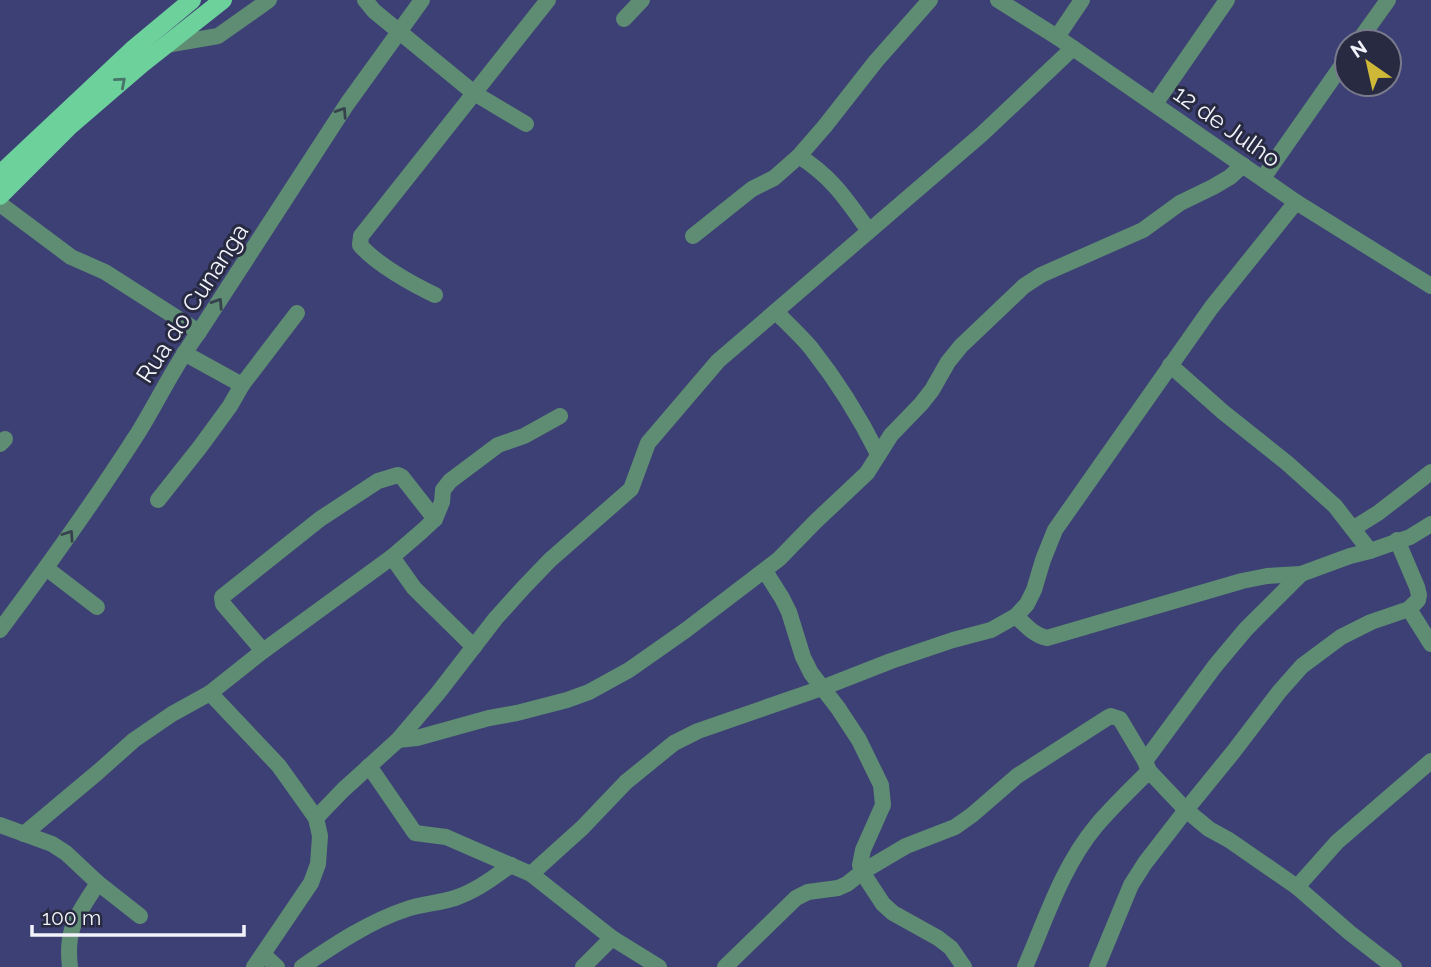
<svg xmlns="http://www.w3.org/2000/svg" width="1431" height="967" viewBox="0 0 1431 967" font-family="Raleway,sans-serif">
<rect width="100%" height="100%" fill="#3d4074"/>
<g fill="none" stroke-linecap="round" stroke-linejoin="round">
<g stroke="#5f8d73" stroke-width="16">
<path d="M365,0l9,11 100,82 52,31"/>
<path d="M998,0l59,37 239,165 135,84"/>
<path d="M624,19l18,-19"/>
<path d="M1057,37l25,-37"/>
<path d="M1358,42l30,-42"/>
<path d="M166,45l52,-9 51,-36"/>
<path d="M1155,104l72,-104"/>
<path d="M799,156c34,22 47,43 70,75"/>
<path d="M1263,178l84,-120"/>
<path d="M0,204l71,53 34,15 94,60"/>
<path d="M693,236l59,-47 22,-11 25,-22 26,-30 51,-65 54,-61"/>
<path d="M435,295c-23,-11 -59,-31 -75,-50l1,-9 187,-236"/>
<path d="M776,312c12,12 24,23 35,36 26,33 48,68 67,106"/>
<path d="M184,353l58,32"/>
<path d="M1170,365l53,47 64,51 48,43 35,45"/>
<path d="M0,444l5,-5"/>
<path d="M158,500l42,-53 30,-41 12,-21 55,-72"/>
<path d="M1354,528l24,-15 53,-41"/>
<path d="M392,557l22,31 60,59"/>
<path d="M46,568l51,39"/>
<path d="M765,571l17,27 7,14 14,45 8,16 27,35 21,32 22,45 2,20 -20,45 -3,15 2,7 21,32 10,9 45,25 13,10 13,19"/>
<path d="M1409,609l22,35"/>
<path d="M1016,616c10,10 18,19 31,22l195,-57 25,-5 34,-2 49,-18 20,-5 40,-14 21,-13"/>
<path d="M0,630c48,-64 95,-130 138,-197 21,-34 37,-69 61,-101l148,-228 75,-104"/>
<path d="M263,651l-40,-47 -1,-7 98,-78 58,-38 20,-6 4,2 33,42"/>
<path d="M398,740l19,-2 72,-20 28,-5 50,-13 22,-8 40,-22 57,-40 93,-71 36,-37 52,-49 24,-38 30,-31 11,-14 16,-28 13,-16 63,-60 17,-11 102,-45 37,-27 33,-16 17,-10 13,-12"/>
<path d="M369,766l46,67 31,4 85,37 81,64 47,29"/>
<path d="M1149,771l37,39 23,19 20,11 68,47 53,46 44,34"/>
<path d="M316,818l27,-28 55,-50 40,-47 58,-75 28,-31 26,-27 81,-71 17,-46 70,-82 264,-227 91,-86"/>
<path d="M0,825l52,19 14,9 32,30 42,33"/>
<path d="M24,834l74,-62 36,-32 38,-26 38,-21"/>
<path d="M531,874l51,-46 44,-46 48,-39 24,-12 124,-43 69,-27 62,-21 38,-10 25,-14 11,-12 7,-14 9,-30 12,-30 156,-222 85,-106"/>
<path d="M1297,887l40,-45 94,-81"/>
<path d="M263,954l14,13"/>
<path d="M70,967c-5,-39 8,-53 28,-84"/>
<path d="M254,967l57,-84 7,-19 2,-28 -4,-18 -37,-52 -69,-73 53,-42 129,-94 29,-25 14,-13 7,-17 1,-12 7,-9 48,-36 26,-9 36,-20"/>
<path d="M302,967c32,-22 68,-46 105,-58 15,-5 32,-6 48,-11 21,-7 38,-20 56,-33"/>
<path d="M583,967l29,-29"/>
<path d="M725,967l71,-69 12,-6 30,-4 9,-4 15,-12 44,-26 49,-19 17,-12 45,-39 90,-58 4,-2 9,3 25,42"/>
<path d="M1025,967c21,-48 37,-100 71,-141 16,-19 35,-37 53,-55l-4,-10 70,-95 31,-37 55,-55"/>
<path d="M1097,967l34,-82 14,-22 41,-53 48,-59 45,-59 23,-26 39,-29 30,-15 38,-13 9,-9 1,-5 -2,-8 -20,-47"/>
</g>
<g stroke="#6dd19c" stroke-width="18">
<path d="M0,174l132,-124 60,-50"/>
<path d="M0,196l70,-70 72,-62 81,-64"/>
</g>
</g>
<defs><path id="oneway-chevron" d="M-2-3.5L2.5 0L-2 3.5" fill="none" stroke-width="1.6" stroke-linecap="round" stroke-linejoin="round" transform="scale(1.75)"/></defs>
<use stroke="#47756a" href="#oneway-chevron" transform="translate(121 82) rotate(-41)"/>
<g stroke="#36434e">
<use href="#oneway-chevron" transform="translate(342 112) rotate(-57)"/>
<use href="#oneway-chevron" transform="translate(218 303) rotate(-57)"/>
<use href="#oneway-chevron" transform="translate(69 535) rotate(-56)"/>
</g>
<g text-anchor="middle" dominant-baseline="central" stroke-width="6" stroke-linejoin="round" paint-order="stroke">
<g font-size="24" fill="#f2f3fa" stroke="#282a42">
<text transform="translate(1227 126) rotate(35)">12 de Julho</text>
<text transform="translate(192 303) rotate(-57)">Rua do Cunanga</text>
</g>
</g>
<g transform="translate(1368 63) rotate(326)"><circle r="33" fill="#282a42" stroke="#797a8c" stroke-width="2"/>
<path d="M0-5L12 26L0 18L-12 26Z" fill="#cfb837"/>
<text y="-10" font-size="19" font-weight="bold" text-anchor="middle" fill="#f2f3fa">N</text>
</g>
<path d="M32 925v10h212v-10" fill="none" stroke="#f2f3fa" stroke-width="3.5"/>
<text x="42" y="925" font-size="21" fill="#f2f3fa" stroke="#282a42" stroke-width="5" paint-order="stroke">100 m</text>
</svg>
